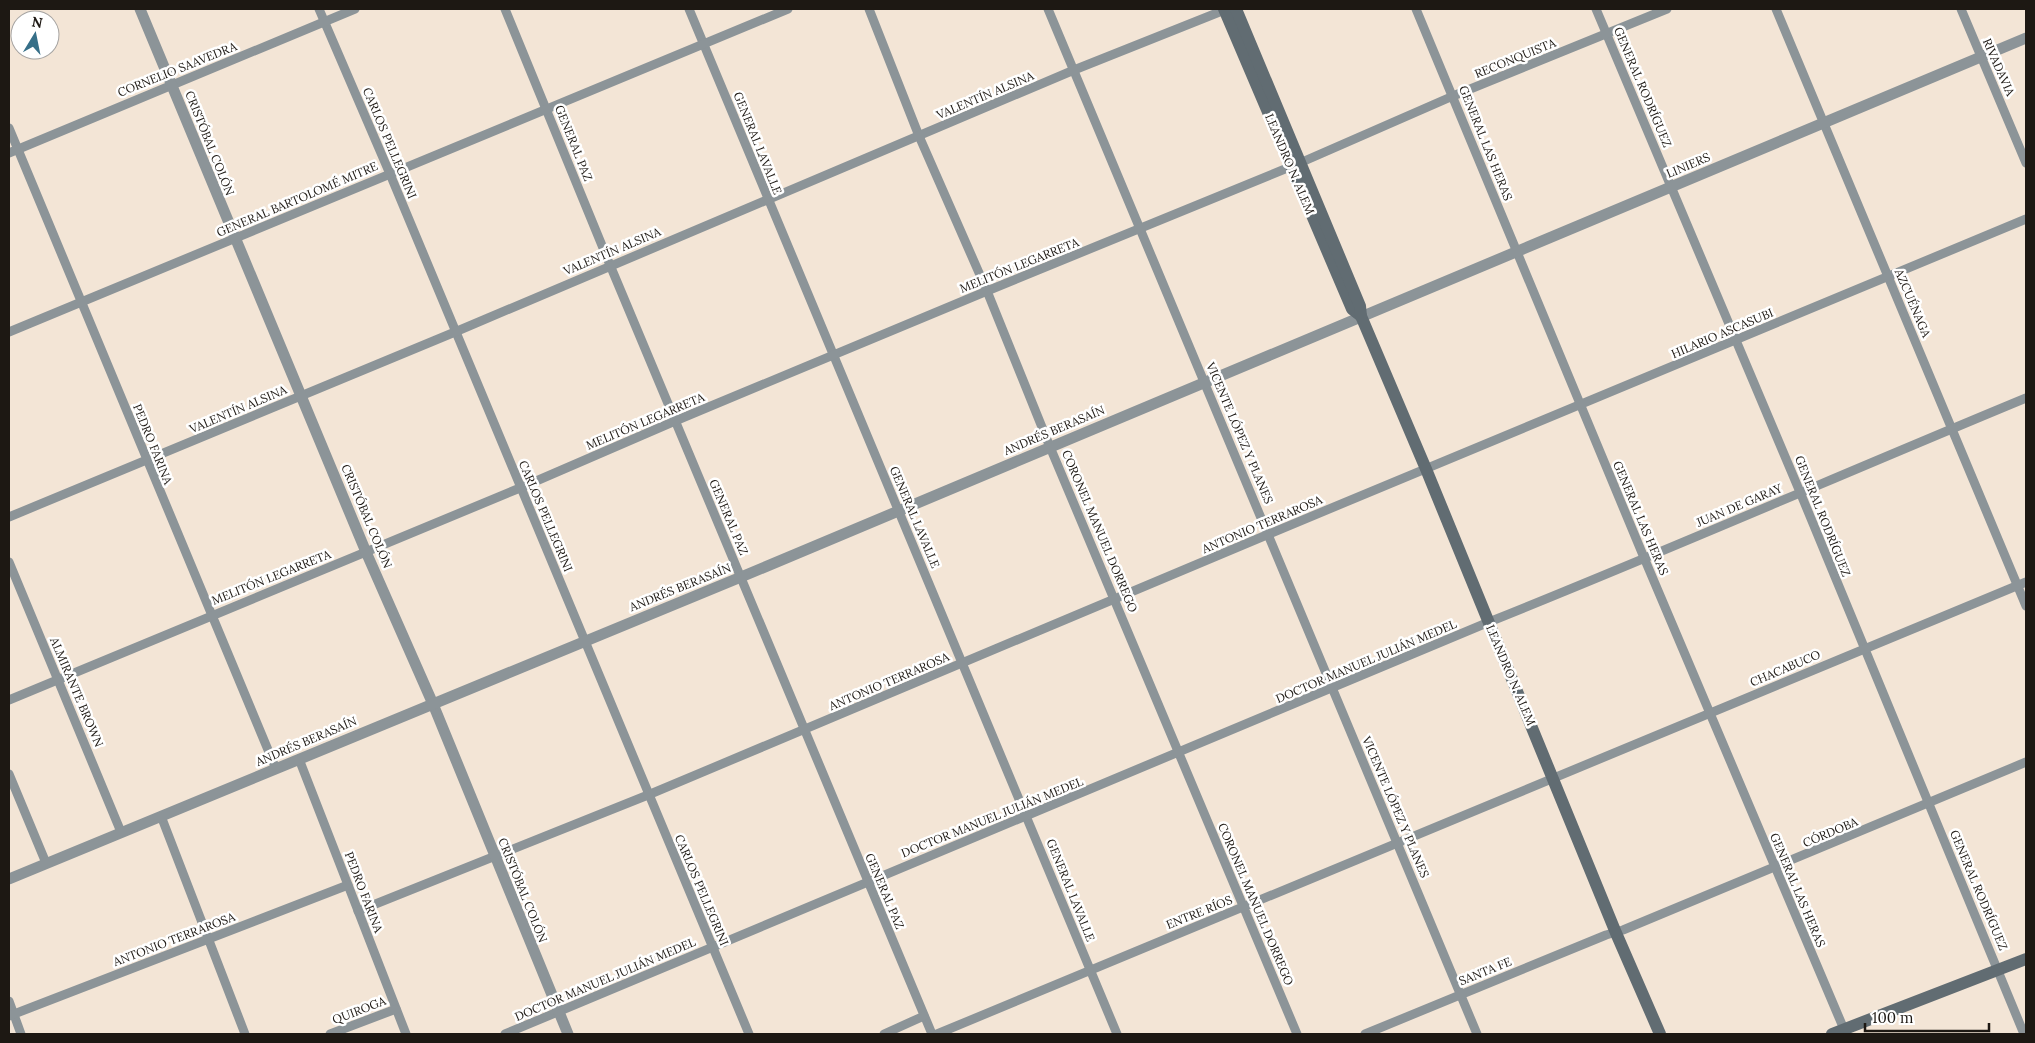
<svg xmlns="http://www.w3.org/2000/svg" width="2035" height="1043" viewBox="0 0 2035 1043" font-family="Lora,serif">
<rect width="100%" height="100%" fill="#f3e5d6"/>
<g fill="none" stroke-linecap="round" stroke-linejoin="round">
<g stroke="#8c9498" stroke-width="9">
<path d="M319,9l71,165 359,860"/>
<path d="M505,9l105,256 322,769"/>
<path d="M689,9l428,1025"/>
<path d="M869,9l50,127 68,155 63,156 247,587"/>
<path d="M1048,9l429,1025"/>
<path d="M1416,9l229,551 201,474"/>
<path d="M1596,9l204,483 224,542"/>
<path d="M1776,9l250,597"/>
<path d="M1961,9l65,154"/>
<path d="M9,128l267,641"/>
<path d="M9,153l346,-144"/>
<path d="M9,332l779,-323"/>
<path d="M9,517l446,-185 619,-262 153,-61"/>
<path d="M9,562l112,270"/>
<path d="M9,700l511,-212 155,-67 312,-130 315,-129 151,-66 214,-87"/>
<path d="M299,759l107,275"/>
<path d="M9,774l37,89"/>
<path d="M161,816l84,218"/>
<path d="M358,911l290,-116 621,-261 757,-315"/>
<path d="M9,1001l12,33"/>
<path d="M9,1016l339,-131"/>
<path d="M330,1034l66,-25"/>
<path d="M505,1034l984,-412c180,-72 358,-150 537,-224"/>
<path d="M884,1034l40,-18"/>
<path d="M937,1034l1089,-452"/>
<path d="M1365,1034l241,-99 17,-5 403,-168"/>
</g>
<g stroke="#8c9498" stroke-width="11">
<path d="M140,9l226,543 67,152 135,330"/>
<path d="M9,879l732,-302 1285,-539"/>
</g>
<g stroke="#616c72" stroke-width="12">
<path d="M1224,9l128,300 9,7"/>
<path d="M1236,9l124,297 1,10 65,153 190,464 44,101"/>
<path d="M1832,1034l194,-75"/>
</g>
</g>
<g text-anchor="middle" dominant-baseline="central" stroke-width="5" stroke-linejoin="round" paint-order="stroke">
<g font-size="12" fill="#1d1813" stroke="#fff">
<text transform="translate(1515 58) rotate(-22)">RECONQUISTA</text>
<text transform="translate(1999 67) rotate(66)">RIVADAVIA</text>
<text transform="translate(177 69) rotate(-22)">CORNELIO SAAVEDRA</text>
<text transform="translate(1643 87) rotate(67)">GENERAL RODRÍGUEZ</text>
<text transform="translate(985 95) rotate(-23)">VALENTÍN ALSINA</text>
<text transform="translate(210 143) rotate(68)">CRISTÓBAL COLÓN</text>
<text transform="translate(390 143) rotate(67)">CARLOS PELLEGRINI</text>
<text transform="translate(574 143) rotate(68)">GENERAL PAZ</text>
<text transform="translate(758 143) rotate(68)">GENERAL LAVALLE</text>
<text transform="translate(1486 143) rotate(68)">GENERAL LAS HERAS</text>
<text transform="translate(1290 164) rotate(67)">LEANDRO N. ALEM</text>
<text transform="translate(1688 165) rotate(-23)">LINIERS</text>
<text transform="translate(297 199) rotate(-23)">GENERAL BARTOLOMÉ MITRE</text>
<text transform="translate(612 251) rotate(-23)">VALENTÍN ALSINA</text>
<text transform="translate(1019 265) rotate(-22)">MELITÓN LEGARRETA</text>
<text transform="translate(1913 303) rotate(67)">AZCUÉNAGA</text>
<text transform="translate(1722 333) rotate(-23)">HILARIO ASCASUBI</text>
<text transform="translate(238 409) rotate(-23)">VALENTÍN ALSINA</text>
<text transform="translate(645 421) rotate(-23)">MELITÓN LEGARRETA</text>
<text transform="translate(1054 430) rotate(-23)">ANDRÉS BERASAÍN</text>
<text transform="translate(1240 433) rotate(67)">VICENTE LÓPEZ Y PLANES</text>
<text transform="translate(153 444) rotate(68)">PEDRO FARINA</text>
<text transform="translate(1739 505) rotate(-23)">JUAN DE GARAY</text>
<text transform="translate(367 516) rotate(67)">CRISTÓBAL COLÓN</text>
<text transform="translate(546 516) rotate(67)">CARLOS PELLEGRINI</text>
<text transform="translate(1823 516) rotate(68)">GENERAL RODRÍGUEZ</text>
<text transform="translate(729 517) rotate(67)">GENERAL PAZ</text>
<text transform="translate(915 517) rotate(67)">GENERAL LAVALLE</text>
<text transform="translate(1641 518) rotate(67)">GENERAL LAS HERAS</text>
<text transform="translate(1262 524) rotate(-23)">ANTONIO TERRAROSA</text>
<text transform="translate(1100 531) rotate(67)">CORONEL MANUEL DORREGO</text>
<text transform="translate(271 577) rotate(-22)">MELITÓN LEGARRETA</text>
<text transform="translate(680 587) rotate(-22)">ANDRÉS BERASAÍN</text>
<text transform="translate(1366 661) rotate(-23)">DOCTOR MANUEL JULIÁN MEDEL</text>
<text transform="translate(1785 668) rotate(-23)">CHACABUCO</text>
<text transform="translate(1511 675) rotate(67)">LEANDRO N. ALEM</text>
<text transform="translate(889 681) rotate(-23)">ANTONIO TERRAROSA</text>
<text transform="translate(77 692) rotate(67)">ALMIRANTE BROWN</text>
<text transform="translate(306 741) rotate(-23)">ANDRÉS BERASAÍN</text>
<text transform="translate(1396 807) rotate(67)">VICENTE LÓPEZ Y PLANES</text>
<text transform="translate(992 817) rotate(-22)">DOCTOR MANUEL JULIÁN MEDEL</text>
<text transform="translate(1830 832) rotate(-23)">CÓRDOBA</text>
<text transform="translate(523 890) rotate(68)">CRISTÓBAL COLÓN</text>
<text transform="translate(702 890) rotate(67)">CARLOS PELLEGRINI</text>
<text transform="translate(1071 890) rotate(68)">GENERAL LAVALLE</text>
<text transform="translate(1798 890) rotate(67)">GENERAL LAS HERAS</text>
<text transform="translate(1979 890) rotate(67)">GENERAL RODRÍGUEZ</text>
<text transform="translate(885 891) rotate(67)">GENERAL PAZ</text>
<text transform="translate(364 892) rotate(69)">PEDRO FARINA</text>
<text transform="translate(1256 904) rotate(67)">CORONEL MANUEL DORREGO</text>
<text transform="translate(1199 912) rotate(-22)">ENTRE RÍOS</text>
<text transform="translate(174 939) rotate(-21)">ANTONIO TERRAROSA</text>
<text transform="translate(1485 971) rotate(-22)">SANTA FE</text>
<text transform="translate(605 979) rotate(-23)">DOCTOR MANUEL JULIÁN MEDEL</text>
<text transform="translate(359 1010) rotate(-21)">QUIROGA</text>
</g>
</g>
<rect width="2035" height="1043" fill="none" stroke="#1d1813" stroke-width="20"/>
<g transform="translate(35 35) rotate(10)"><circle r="24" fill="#ffffff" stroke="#a5a3a1"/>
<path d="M0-4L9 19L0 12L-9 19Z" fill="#366f88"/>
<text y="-8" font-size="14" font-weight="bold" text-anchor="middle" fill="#1d1813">N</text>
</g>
<path d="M1865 1023v8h124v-8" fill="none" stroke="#1d1813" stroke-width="2.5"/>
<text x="1872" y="1023" font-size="15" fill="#1d1813" stroke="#ffffff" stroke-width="4" paint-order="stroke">100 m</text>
</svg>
